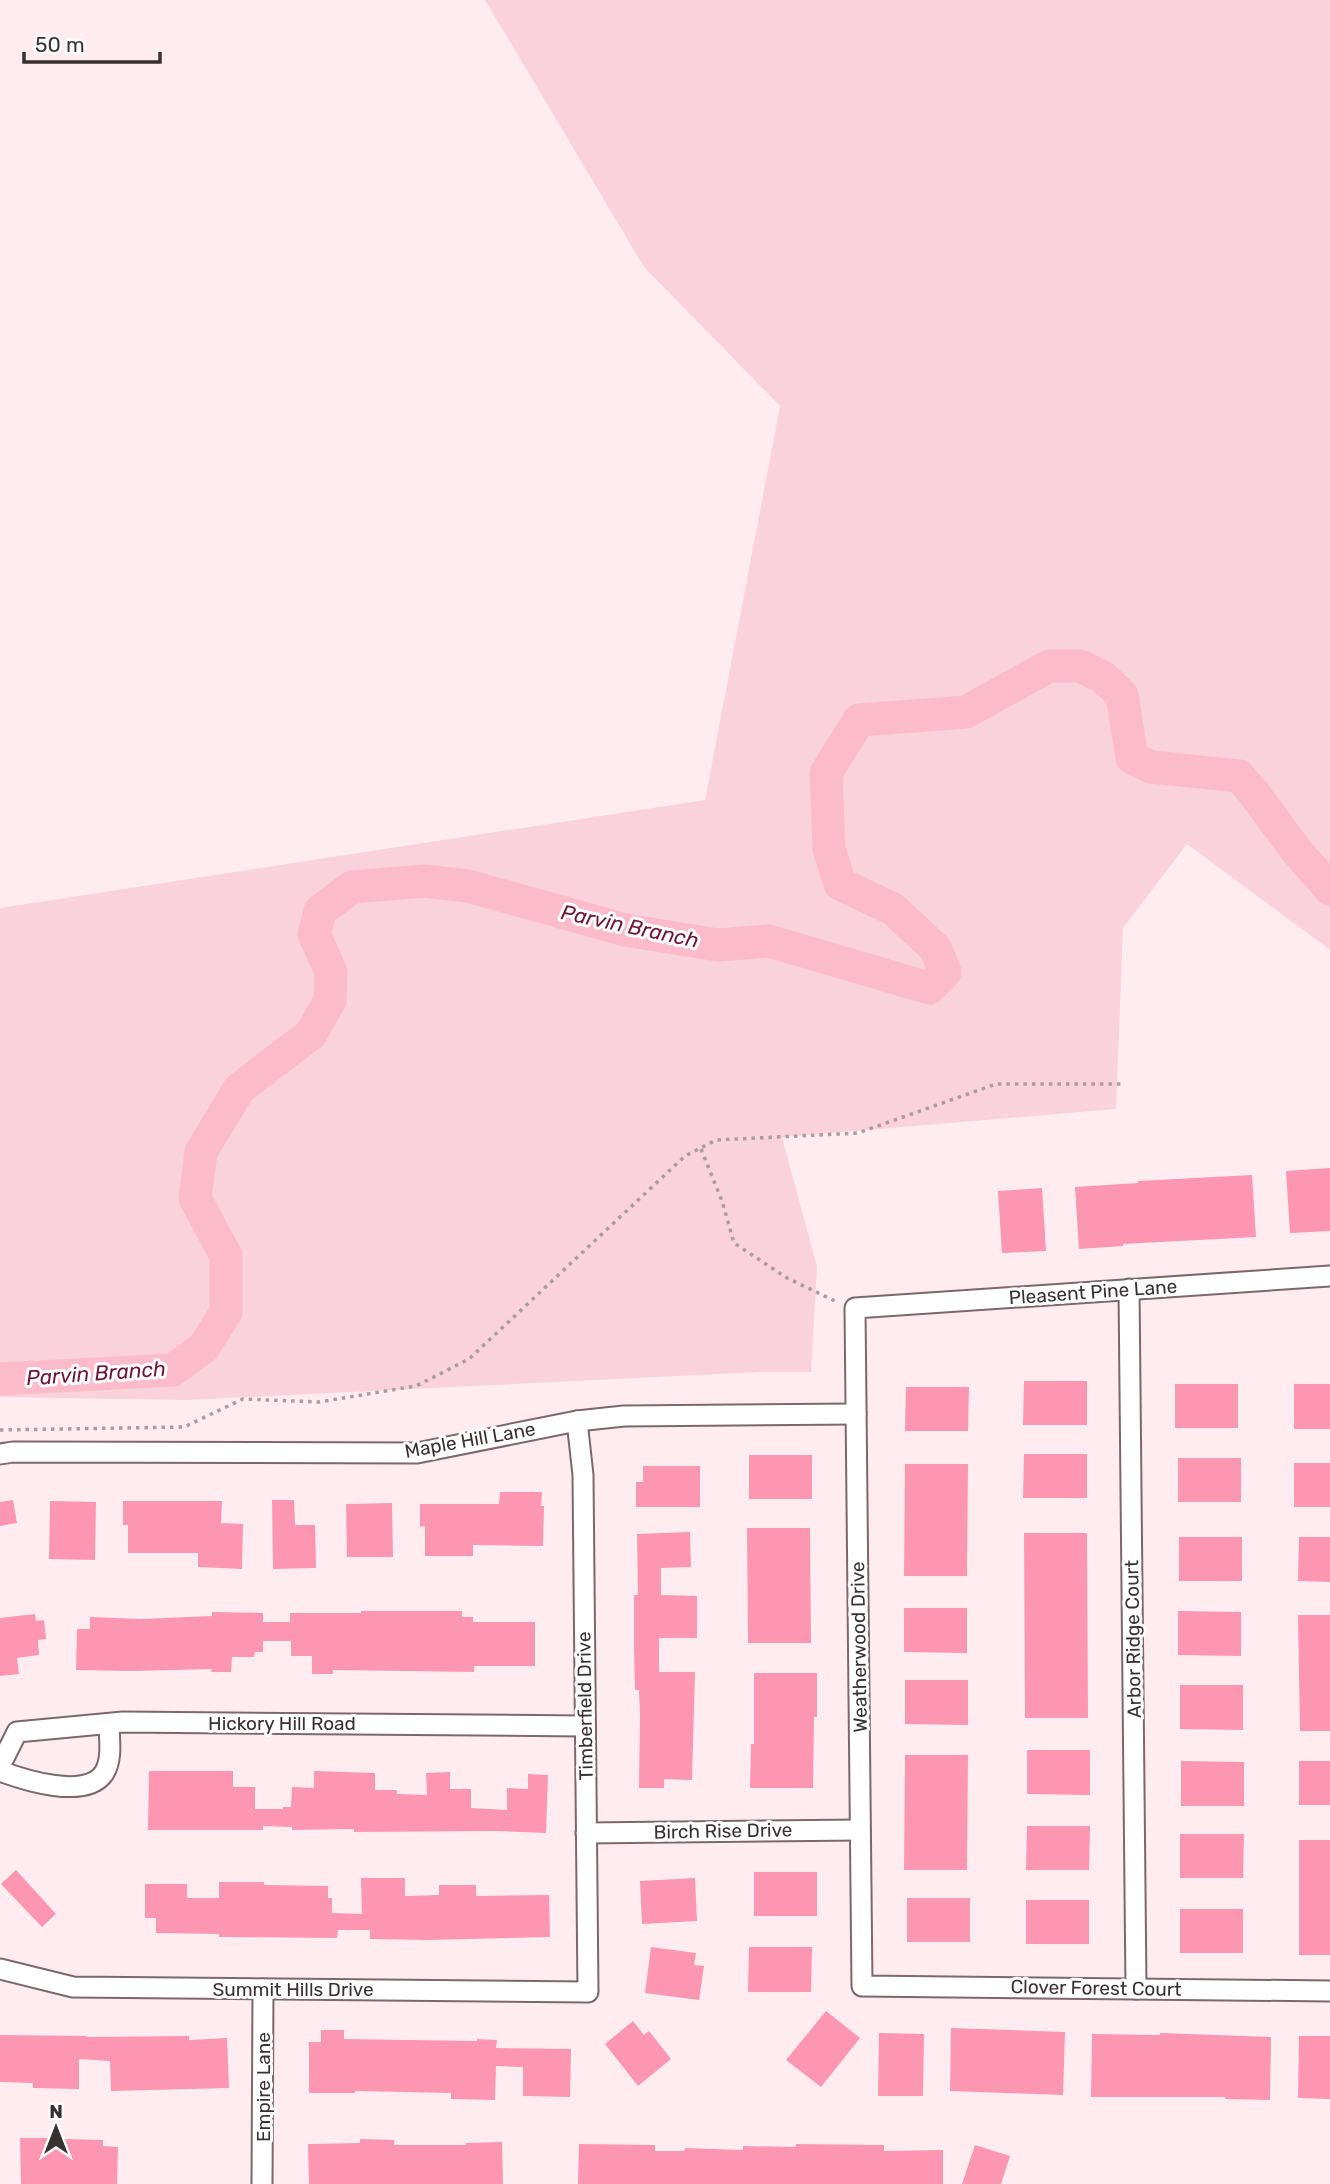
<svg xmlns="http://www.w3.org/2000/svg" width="1330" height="2184" viewBox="0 0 1330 2184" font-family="Rubik,sans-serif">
<rect width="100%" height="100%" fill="#feecf0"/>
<path fill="#fad2db" d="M485,0h845v950l-143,-106 -64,84 -7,181 -334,28 35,130 -6,105h-51l-573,28 -187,-3v-489l705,-108 75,-394 -136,-139z"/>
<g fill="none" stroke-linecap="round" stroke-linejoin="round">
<path stroke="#fcbbcb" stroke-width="33" d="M0,1379l173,-9 31,-23 22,-35v-56l-31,-58 6,-46 38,-63 72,-55 19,-34 1,-28 -17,-38 6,-23 32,-24 72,-6 44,5 157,44 93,15 51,-4 160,47 16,-16 -9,-23 -43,-40 -53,-25 -11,-35 -3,-76 33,-53 107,-8 83,-46h31l23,11 19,18 10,63 19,9 88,9 14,16 42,57 35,40"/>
</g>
<g fill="#fd96b2">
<path d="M1330,1168v63l-40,2 -4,-62z"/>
<path d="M1252,1175l4,62 -133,7v2l-44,3 -4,-62 63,-4v-2z"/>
<path d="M1042,1188l4,63 -44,2 -4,-62z"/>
<path d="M1024,1381h63v44h-64z"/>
<rect x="1175" y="1384" width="63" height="44"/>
<rect x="1294" y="1384" width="36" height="45"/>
<path d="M906,1387h63l-1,44h-63z"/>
<path d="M1024,1454h63v44h-64z"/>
<rect x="749" y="1455" width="63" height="44"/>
<rect x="1178" y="1458" width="63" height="44"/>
<rect x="1294" y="1463" width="36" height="44"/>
<path d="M905,1464h63l-1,112h-63z"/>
<path d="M643,1466h57v41h-64v-25h7z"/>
<path d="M500,1492h42l-1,14h3l-1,40 -70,-1v11h-48v-30l-5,1v-23h79z"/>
<path d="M13,1500l4,23 -17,3v-24z"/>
<path d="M272,1500h22l1,25h20l1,43 -43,1z"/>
<path d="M50,1501l46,1 -1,58 -46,-1z"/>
<path d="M123,1501h99l-1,22 22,1 -1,45 -44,-2v-14h-70v-28h-5z"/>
<path d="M392,1503l1,54h-46l-1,-53z"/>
<path d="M747,1528h63l1,115h-63z"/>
<path d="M690,1532l1,35 -30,1v27l36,1v42h-38v34h36l-3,108 -28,-1v9h-25l1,-74 -1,-24h-4l-1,-43v-52h4l-1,-61z"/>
<path d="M1024,1533h63l1,185h-63z"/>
<rect x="1179" y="1537" width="63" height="44"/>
<path d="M1299,1537h31v45l-32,-1z"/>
<path d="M904,1608h63v45l-63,-1z"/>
<path d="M361,1611h101v6h11v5h62v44h-61v6l-141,-2v4h-21v-18h-21v-15h-28v11h-8l-1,5h-22l-1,15h-20l1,-3 -79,2 -57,-1 1,-41h13v-12l51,2 71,-3v-4l51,1v9h27v-9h71z"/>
<path d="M1178,1611l63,1v44l-63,-1z"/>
<path d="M35,1614l1,7 8,-1 2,19 -8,1 1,15 -22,3 2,16 -19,2v-58z"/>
<path d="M1298,1615h32v116h-30z"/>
<path d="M754,1673h63v44h-3l-1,71h-63l1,-44h3z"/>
<path d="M905,1680h63v45l-63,-1z"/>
<path d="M1180,1685h63v45l-63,-1z"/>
<path d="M1027,1750h63v45l-63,-1z"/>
<path d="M905,1755h63l-1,115h-63z"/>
<path d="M1181,1761l63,1v44h-63z"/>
<rect x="1299" y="1761" width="31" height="44"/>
<path d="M149,1771h84v16h22v22h28v-2h8l1,-20 22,1v-17l61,2v17h22v4l30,1 -1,-22 24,-1v17h21v19l36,2v-22l21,1v-15l20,1 -2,58 -51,-2 -141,1v-3l-62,1v-3l-29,-1v4h-115z"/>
<path d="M1027,1826h63l-1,44h-63z"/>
<path d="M1180,1834h64l-1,44h-63z"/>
<rect x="1299" y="1840" width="31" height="115"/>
<path d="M16,1870l40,44 -14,13 -41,-43z"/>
<rect x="754" y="1872" width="63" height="44"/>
<path d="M361,1878h44v18l34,-1v-10h37v11l73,-1 1,42 -122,3 -58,-1v-9h-32l-1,8 -118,-1v-3l-63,-1v-15h-11v-34h42v14h32v-16h45v3l64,1v12h4v15l30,1z"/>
<path d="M695,1878l2,43 -55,3 -2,-43z"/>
<rect x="907" y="1898" width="63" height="44"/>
<rect x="1026" y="1900" width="63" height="44"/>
<rect x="1180" y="1909" width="63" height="44"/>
<path d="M651,1947l45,6 -2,12 10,1 -5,34 -54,-7z"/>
<path d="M749,1947h63l-1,45h-63z"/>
<path d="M826,2011l34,27 -39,49 -35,-27z"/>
<path d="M633,2021l11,14 5,-4 22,28 -33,27 -33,-42z"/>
<path d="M951,2028l114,4 -2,63 -113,-4z"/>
<path d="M321,2030h23v9l133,2v-2l20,1 -1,8 75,1 -1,48 -47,-1v-29l-27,-1 -1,34 -44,-1v-6l-96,-2v2h-46v-51h12z"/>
<path d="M879,2033l45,1 -1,62h-45z"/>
<path d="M1160,2033l111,4 -1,63 -45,-1 1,-2h-135l1,-63 68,1z"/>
<path d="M0,2035l87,1v1l102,-1v4l38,-2 2,50 -118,3 -1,-30 -31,-2v30l-46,-1v-5l-33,-1z"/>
<path d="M1299,2036h31v63l-32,-1z"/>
<path d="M20,2138h44v1l39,1v6l15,1 -1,37h-96z"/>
<path d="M360,2139l34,1v5h72v-2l36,-1 1,42h-194l-1,-40 52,-1z"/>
<path d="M579,2144l76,1v6h29l1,-3 58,2v-4l53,1v-3l88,1v6l59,-1v34h-365z"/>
<path d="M975,2145l35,11 -9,28h-39z"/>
</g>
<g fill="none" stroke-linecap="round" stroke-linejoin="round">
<g stroke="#7b686d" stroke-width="23">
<g id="minor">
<path d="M1330,1276l-475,32 7,678 468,5"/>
<path d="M1129,1289l7,700"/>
<path d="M0,1454l13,-2 404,1 160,-32 47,-5 232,-2"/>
<path d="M0,1766l17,-34 106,-10 462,4"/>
<path d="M0,1771c24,9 86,29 104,2 9,-14 5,-35 5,-49"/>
<path d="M586,1833l274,-3"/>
<path d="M0,1969l73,18 515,5 -5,-517 -6,-54"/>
<path d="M262,2184l1,-195"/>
</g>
</g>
<g stroke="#ab9c9f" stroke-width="3.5" stroke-dasharray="3.5 5" stroke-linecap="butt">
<path d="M701,1149l21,52 12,42 53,35 48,23"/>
<path d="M0,1430l184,-3 59,-28 76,3 97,-16 53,-27 216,-203 31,-16 142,-7 138,-49h127"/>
</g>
<use href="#minor" stroke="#fff" stroke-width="19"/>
</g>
<g text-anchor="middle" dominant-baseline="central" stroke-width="6" stroke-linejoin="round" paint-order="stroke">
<g font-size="19" fill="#393032" stroke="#fefefe">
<text transform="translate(1093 1292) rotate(-4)">Pleasent Pine Lane</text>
<text transform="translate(470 1440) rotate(-10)">Maple Hill Lane</text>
<text transform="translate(1133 1639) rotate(-91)">Arbor Ridge Court</text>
<text transform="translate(859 1647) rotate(-91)">Weatherwood Drive</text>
<text transform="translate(585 1706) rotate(-91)">Timberfield Drive</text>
<text x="282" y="1723">Hickory Hill Road</text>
<text transform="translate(723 1831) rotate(-1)">Birch Rise Drive</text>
<text transform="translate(1096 1988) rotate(1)">Clover Forest Court</text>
<text x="293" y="1989">Summit Hills Drive</text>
<text transform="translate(263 2087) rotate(-90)">Empire Lane</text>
</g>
<g font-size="21" font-style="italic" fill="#6e1437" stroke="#fefefe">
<text transform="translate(630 926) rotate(12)">Parvin Branch</text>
<text transform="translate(96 1373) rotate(-4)">Parvin Branch</text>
</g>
</g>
<g transform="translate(56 2128)" stroke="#fefefe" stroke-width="5" paint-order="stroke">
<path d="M0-5L12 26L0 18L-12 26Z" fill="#393032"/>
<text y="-10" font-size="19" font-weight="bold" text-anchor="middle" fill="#393032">N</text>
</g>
<path d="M24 52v10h136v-10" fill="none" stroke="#393032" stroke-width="3.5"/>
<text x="35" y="52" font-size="21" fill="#393032" stroke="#fefefe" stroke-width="5" paint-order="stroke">50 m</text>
</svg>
